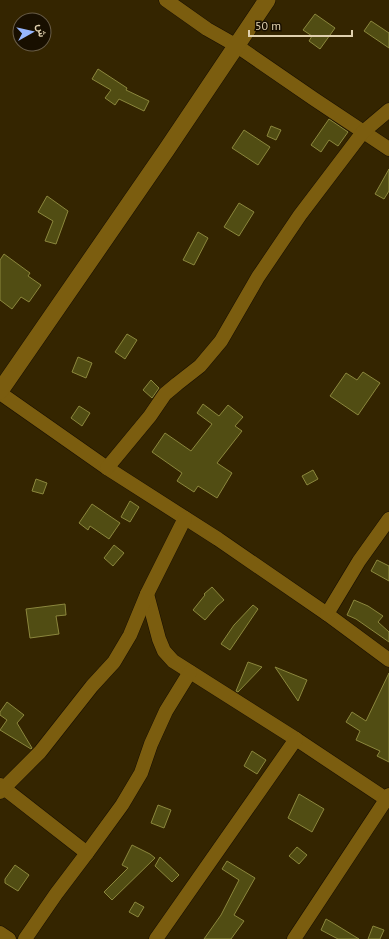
<svg xmlns="http://www.w3.org/2000/svg" width="389" height="939" viewBox="0 0 389 939" font-family="'PT Sans',Vazirmatn,sans-serif">
<rect width="100%" height="100%" fill="#342500"/>
<g fill="#514d13" stroke="#8b873d">
<path d="M315,14l20,14 -15,21 -11,-8 3,-5 -9,-6z"/>
<path d="M371,21l18,12v15l-25,-17z"/>
<path d="M98,69l29,19 -1,2 23,11 -5,10 -25,-12 -4,6 -10,-7 6,-8 -19,-11z"/>
<path d="M329,119l19,13 -10,14 -9,-6 -8,12 -10,-7z"/>
<path d="M271,126l10,4 -5,10 -9,-4z"/>
<path d="M244,130l26,17 -12,18 -26,-17z"/>
<path d="M389,169v22l-5,8 -9,-5z"/>
<path d="M47,196l21,15 -12,33 -11,-3 8,-20 -15,-9z"/>
<path d="M239,203l15,9 -15,24 -15,-9z"/>
<path d="M198,232l10,6 -14,27 -11,-5z"/>
<path d="M4,254l26,19 -2,3 13,9 -12,17 -8,-5 -9,12 -12,-9v-40z"/>
<path d="M127,334l10,6 -12,19 -10,-7z"/>
<path d="M78,357l14,6 -6,15 -14,-6z"/>
<path d="M363,372l17,11 -22,32 -28,-19 16,-23 11,7z"/>
<path d="M151,380l8,8 -7,10 -9,-8z"/>
<path d="M203,404l16,12 9,-11 15,12 -8,9 7,5 -25,32 15,10 -15,25 -19,-12 -4,6 -17,-11 5,-8 -30,-21 13,-19 26,18 21,-27 -15,-11z"/>
<path d="M79,406l11,7 -8,13 -11,-8z"/>
<path d="M313,470l5,9 -11,6 -5,-9z"/>
<path d="M36,479l11,4 -4,11 -11,-3z"/>
<path d="M130,501l9,6 -9,15 -9,-5z"/>
<path d="M92,504l28,19 -11,16 -19,-13 -2,4 -9,-7z"/>
<path d="M114,545l10,8 -11,13 -9,-8z"/>
<path d="M377,560l12,6v15l-18,-10z"/>
<path d="M212,587l12,13 -7,6 -12,14 -12,-10 12,-15 -1,-1z"/>
<path d="M354,600l14,6 15,10 -5,6 11,10v10l-33,-23 -9,-4z"/>
<path d="M65,604l1,11 -10,1 3,18 -29,4 -4,-29z"/>
<path d="M253,605l5,4 -28,41 -9,-6 13,-19z"/>
<path d="M248,662l14,5 -24,25 -2,-1z"/>
<path d="M275,667l32,13 -9,21z"/>
<path d="M389,673v89l-12,-6 3,-5 -24,-11 4,-9 -14,-9 6,-10 14,9z"/>
<path d="M7,702l17,13 -7,8 15,25 -1,1 -31,-19 7,-10 -7,-5v-3z"/>
<path d="M252,751l14,9 -9,14 -13,-8z"/>
<path d="M299,794l25,15 -12,23 -24,-14z"/>
<path d="M158,805l13,5 -7,18 -13,-5z"/>
<path d="M132,845l18,9 5,4 -43,42 -8,-8 24,-24 -6,-3z"/>
<path d="M297,847l10,8 -8,9 -10,-8z"/>
<path d="M160,857l19,18 -7,7 -17,-16z"/>
<path d="M227,861l28,17 -21,37 10,6 -13,18h-27l17,-24 18,-35 -17,-11z"/>
<path d="M15,865l14,10 -11,16 -13,-8v-4z"/>
<path d="M135,902l9,5 -6,10 -9,-5z"/>
<path d="M326,919l7,4 26,16h-21l-17,-9z"/>
<path d="M373,926l11,4 -4,9h-12z"/>
</g>
<g fill="none" stroke-linecap="round" stroke-linejoin="round">
<g stroke="#180f00" stroke-width="15">
<g id="minor">
<path d="M166,0l41,29 30,17 77,53 75,50"/>
<path d="M0,393l107,75 111,71 109,75 62,46"/>
<path d="M107,468l43,-52 15,-22 12,-10 23,-18 21,-25 37,-64 42,-62 63,-83 26,-22"/>
<path d="M147,594l12,45 5,12 9,10 123,78 93,62"/>
<path d="M327,614l32,-53 30,-42"/>
<path d="M0,785l87,68"/>
<path d="M0,792l40,-40 52,-66 22,-24 16,-27 17,-41 38,-76"/>
<path d="M0,933l9,6"/>
<path d="M25,939l31,-45 31,-41 35,-48 19,-32 10,-29 15,-33 24,-39"/>
<path d="M156,939l140,-200"/>
<path d="M294,939l95,-144"/>
</g>
</g>
<g stroke="#180f00" stroke-width="18">
<path id="tertiary" d="M0,391l167,-242 100,-149"/>
</g>
<use href="#minor" stroke="#7b5d0f" stroke-width="14"/>
<use href="#tertiary" stroke="#7b5d0f" stroke-width="17"/>
</g>
<g transform="translate(32 32) rotate(82)"><circle r="19" fill="#180f00" stroke="#685c46"/>
<path d="M0-3L7 15L0 10L-7 15Z" fill="#97b6fd"/>
<text y="-6" font-size="11" font-weight="bold" text-anchor="middle" fill="#dfd0ae">ش</text>
</g>
<path d="M249 30v6h103v-6" fill="none" stroke="#dfd0ae" stroke-width="2"/>
<text x="255" y="30" font-size="12" fill="#dfd0ae" stroke="#180f00" stroke-width="3" paint-order="stroke">50 m</text>
</svg>
